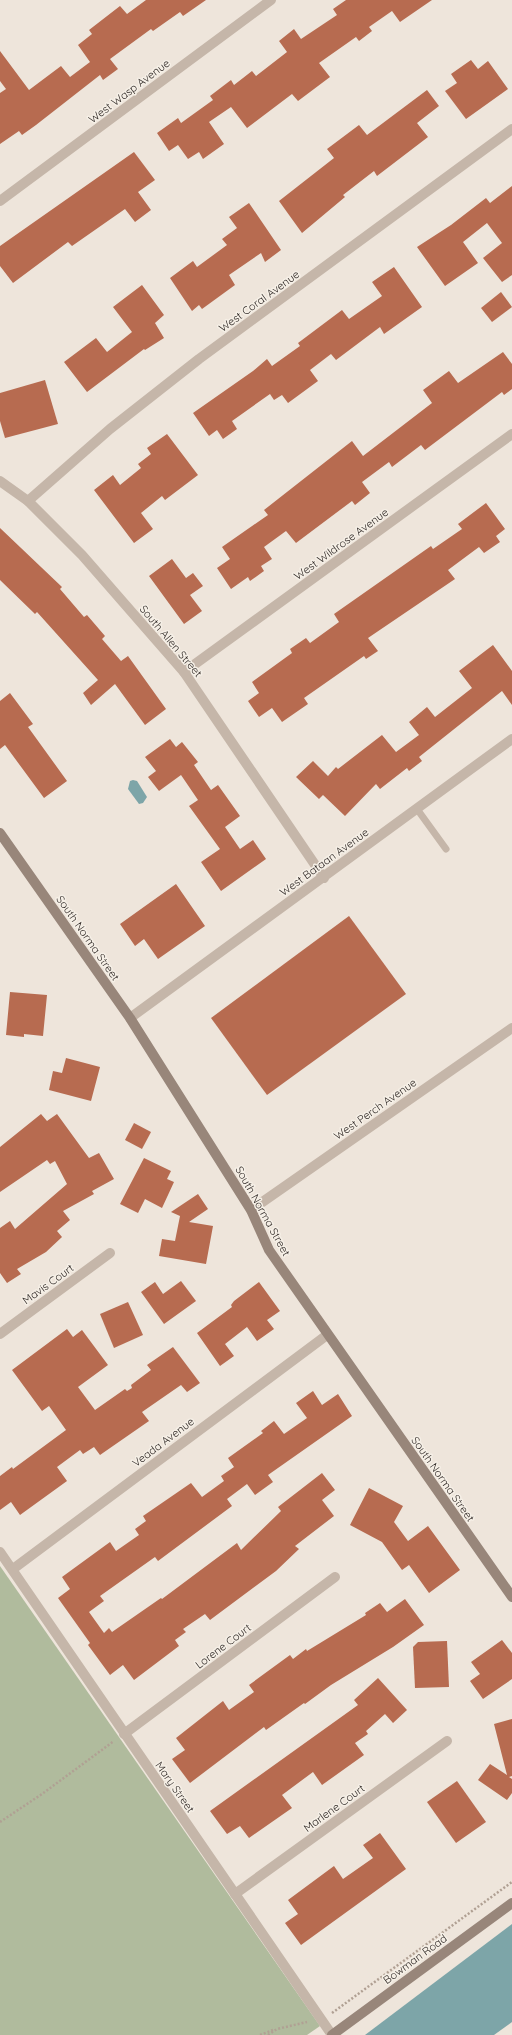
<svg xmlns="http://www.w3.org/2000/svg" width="512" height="2035" viewBox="0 0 512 2035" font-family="Quicksand,sans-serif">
<rect width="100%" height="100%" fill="#eee5db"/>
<path fill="#b0bb9d" d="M0,1566l320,460 -13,9h-307z"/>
<g fill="#7da5a8">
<path d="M133,780l4,1 10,16 -4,6 -4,1 -11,-15 2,-8z"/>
<path d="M512,1924v98l-18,13h-129z"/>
</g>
<g fill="#b76b50">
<path d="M146,0h60l-23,16 -3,-4 -27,19 -2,-2 -41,30 8,10 -15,11 -3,-5 -64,50 -14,10 -3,-4 -19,13v-51l6,-4 -6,-8v-30l29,39 32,-24 9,11 20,-15 -12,-17 14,-11 -3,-4 31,-24 7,8z"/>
<path d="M346,0h86l-32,22 -8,-11 -23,16 3,4 -13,10 -3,-4 -37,26 11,14 -32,24 -6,-7 -45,34 -16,-21 -22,15 15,22 -21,15 -4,-7 -11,7 -10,-14 -9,6 -12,-18 21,-15 3,5 32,-23 -3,-4 21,-16 3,5 18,-14 4,5 31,-24 -8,-11 15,-12 7,10 36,-24 -4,-6z"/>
<path d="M471,60l7,9 10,-8 20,28 -42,30 -21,-28 12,-8 -6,-9z"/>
<path d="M427,90l12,16 -22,17 11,14 -51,39 -3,-5 -31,24 2,2 -43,36 -23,-32 55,-43 -7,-9 32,-24 8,10z"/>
<path d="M134,152l21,28 -17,12 13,18 -16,12 -10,-13 -53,37 -4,-4 -55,41 -13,-17v-20z"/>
<path d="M512,186v89l-10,7 -19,-24 19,-15 -15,-20 -24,19 15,21 -33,23 -28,-39 34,-22 35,-27 4,5z"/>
<path d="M249,203l32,47 -16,12 -4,-9 -32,22 6,10 -33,24 -3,-4 -7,6 -22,-33 23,-17 4,6 30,-22 -5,-6 15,-11 -8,-11z"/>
<path d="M394,267l28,40 -38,27 -4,-7 -44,33 -5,-6 -21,16 8,11 -30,22 -6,-8 -8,5 -4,-6 -38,27 5,8 -14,10 -6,-9 -8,6 -16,-23 60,-42 14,-12 5,7 28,-20 -2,-3 44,-33 7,9 33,-23 -10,-14z"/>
<path d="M142,285l22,30 -9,8 9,15 -19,12 -1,-1 -57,43 -23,-30 32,-24 11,14 25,-20 -19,-25z"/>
<path d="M501,292l11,15 -20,15 -11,-14z"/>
<path d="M503,352l9,12v25l-8,6 -2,-3 -77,58 -4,-5 -29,22 -3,-5 -27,20 8,11 -15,12 -3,-4 -56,42 -10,-12 -22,16 8,12 -11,7 3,5 -14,10 -2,-4 -17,12 -14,-21 13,-9 -8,-12 46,-32 -4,-5 88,-69 11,15 69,-53 -9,-13 26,-19 9,12z"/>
<path d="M45,380l13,44 -53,14 -5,-17v-28z"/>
<path d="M167,434l31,41 -33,25 -3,-4 -21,17 12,16 -19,14 -40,-53 19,-15 7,10 21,-17 -3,-4 13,-10 -4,-6z"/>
<path d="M486,503l19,26 -9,7 4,6 -16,11 -5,-6 -31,23 7,9 -87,59 10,13 -12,8 -2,-3 -60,42 4,6 -26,18 -10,-14 -13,9 -11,-16 11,-8 -7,-11 40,-29 -2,-4 16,-11 4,5 29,-21 -5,-8 97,-68 2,3 29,-20 -4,-5z"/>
<path d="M0,528l62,59 -2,2 24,28 3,-2 18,21 -3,3 19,22 7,-5 38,53 -21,16 -30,-41 -24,21 -8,-12 15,-13 -61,-68 -2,2 -35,-34z"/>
<path d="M172,559l14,19 7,-5 10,13 -13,9 12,16 -18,13 -35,-48z"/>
<path d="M493,645l19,26v34l-10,-14 -83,66 3,4 -13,10 -2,-3 -27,21 -4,-5 -31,32 -22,-21 -4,4 -23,-22 17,-16 15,15 8,-9 2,2 44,-34 14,17 23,-17 -10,-13 18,-15 8,10 37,-29 -13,-17z"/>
<path d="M10,693l23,31 -5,3 39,54 -23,17 -39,-53 -5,4v-48z"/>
<path d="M170,739l6,8 6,-5 16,20 -4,3 17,25 7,-5 22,31 -15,11 15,22 13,-9 13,19 -45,32 -20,-29 19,-13 -31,-43 9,-6 -17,-25 -22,16 -11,-14 8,-6 -11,-14z"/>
<path d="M176,884l29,42 -47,33 -14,-20 -9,7 -15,-22z"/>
<path d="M349,916l57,78 -139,101 -56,-77z"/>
<path d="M10,992l37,3 -4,41 -19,-2v3l-18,-2z"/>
<path d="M66,1058l34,9 -9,34 -42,-11 4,-19 9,2z"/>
<path d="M41,1114l6,7 10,-7 32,44 10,-5 15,26 -22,12 2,3 -31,17 7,9 -13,11 5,6 -16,15 -29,17 4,5 -14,9 -7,-10v-45l10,-7 5,8 52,-45 -12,-23 -5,3 -3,-4 -47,32v-45z"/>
<path d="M134,1123l17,9 -9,17 -17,-9z"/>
<path d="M144,1158l27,13 -4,8 7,3 -12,26 -17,-9 -7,14 -18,-9z"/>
<path d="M198,1194l10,15 -19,13 24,4 -7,38 -47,-8 3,-17 13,2 5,-25 -9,-4z"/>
<path d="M181,1281l15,20 -32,23 -23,-32 14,-10 8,12z"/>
<path d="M259,1282l21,29 -13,9 7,9 -17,12 -10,-14 -22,17 9,12 -14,10 -23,-33 35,-26 -1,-2 3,-4z"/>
<path d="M128,1302l15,33 -29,13 -14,-34z"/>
<path d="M67,1329l6,8 9,-7 26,35 -30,22 17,23 30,-21 2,2 5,-3 -1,-3 20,-15 -4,-5 26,-18 27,36 -13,9 -6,-7 -39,27 7,9 -49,34 -6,-8 -11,7 -3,-4 -23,17 10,14 -47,34 -9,-13 -11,8v-34l12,-9 1,2 53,-39 -17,-24 -7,5 -30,-41z"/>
<path d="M313,1391l9,14 16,-11 14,22 -84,59 5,7 -18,13 -8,-11 -20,15 5,7 -74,55 -3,-4 -55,39 4,5 -15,11 15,21 5,-5 3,4 49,-34 1,1 75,-56 4,7 40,-39 -3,-4 44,-34 13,17 -13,10 12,16 -39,30 4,3 -23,22 -66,49 -5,-6 -22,15 3,3 -11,8 4,6 -45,34 -11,-15 -13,10 -22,-30 2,-2 -32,-45 12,-9 -8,-12 48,-35 6,9 23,-16 -4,-6 11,-8 -3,-5 48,-33 11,14 22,-16 -3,-5 13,-9 -6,-9 35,-25 -2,-2 13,-10 10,13 23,-16 -11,-15z"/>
<path d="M369,1488l34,18 -9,16 14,19 20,-15 32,44 -31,23 -20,-28 -7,5 -20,-28 -32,-17z"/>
<path d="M405,1599l19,26 -31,22 -62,38 -26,19 -1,-1 -38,27 -2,-3 -74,56 -18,-24 13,-9 -9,-12 47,-37 6,9 25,-18 -5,-7 41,-30 3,4 13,-10 1,2 59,-36 -1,-2 15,-10 7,9z"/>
<path d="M502,1640l10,13v26l-29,20 -13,-18 10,-7 -9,-12z"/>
<path d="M447,1641l2,46 -34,1 -2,-41 5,-5z"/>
<path d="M378,1678l29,32 -14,13 -8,-9 -19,17 2,3 -13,9 9,12 -42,30 -9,-13 -31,23 10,13 -43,30 -9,-12 -13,8 -17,-23 148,-106 -4,-5z"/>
<path d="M512,1719v57l-3,1 3,2v14l-5,7 -29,-20 12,-16 17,11 -13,-51z"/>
<path d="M457,1781l29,41 -30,21 -29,-41z"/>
<path d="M380,1833l26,36 -105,76 -16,-22 13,-9 -10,-14 46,-34 9,13 30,-21 -10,-13z"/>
</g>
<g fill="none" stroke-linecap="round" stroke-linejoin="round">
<g stroke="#b0a093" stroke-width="2.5" stroke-dasharray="2 2" stroke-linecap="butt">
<path d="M0,1822l42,-28 72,-53"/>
<path d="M332,2013l180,-131"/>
<path d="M260,2035l13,-5"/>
<path d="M268,2035l9,-6 30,-7"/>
</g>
<path stroke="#c5b6a9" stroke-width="7" d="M417,809l29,40"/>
<g stroke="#c5b6a9" stroke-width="10">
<path d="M0,201l271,-201"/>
<path d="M0,481l28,20 54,54 102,117 140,206"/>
<path d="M28,501l82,-72 89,-70 313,-230"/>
<path d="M184,672l328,-238"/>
<path d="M130,1018l382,-279"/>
<path d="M251,1210l261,-182"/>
<path d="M0,1334l110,-81"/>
<path d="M0,1552l332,483"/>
<path d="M13,1569l314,-234"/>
<path d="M124,1734l211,-157"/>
<path d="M235,1894l212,-153"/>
</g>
<g stroke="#98867a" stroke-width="10">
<path d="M0,833l130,185 121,192 18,40 243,347"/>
<path d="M332,2035l180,-132"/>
</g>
</g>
<g text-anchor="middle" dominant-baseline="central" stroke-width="3" stroke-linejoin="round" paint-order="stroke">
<g font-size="11" fill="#322b28" stroke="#f6f0e7">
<text transform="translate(129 91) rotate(-37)">West Wasp Avenue</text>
<text transform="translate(259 301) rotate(-36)">West Coral Avenue</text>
<text transform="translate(341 544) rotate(-36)">West Wildrose Avenue</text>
<text transform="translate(171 641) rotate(50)">South Allen Street</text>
<text transform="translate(324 862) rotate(-36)">West Bataan Avenue</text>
<text transform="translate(88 938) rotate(55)">South Norma Street</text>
<text transform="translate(375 1109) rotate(-35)">West Perch Avenue</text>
<text transform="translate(263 1211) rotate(61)">South Norma Street</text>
<text transform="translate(48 1284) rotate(-36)">Mavis Court</text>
<text transform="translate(163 1442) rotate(-37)">Veada Avenue</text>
<text transform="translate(443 1479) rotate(55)">South Norma Street</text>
<text transform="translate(223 1646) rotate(-37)">Lorene Court</text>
<text transform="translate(175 1787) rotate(55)">Mary Street</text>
<text transform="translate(334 1808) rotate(-36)">Marlene Court</text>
<text transform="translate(415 1959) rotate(-36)">Bowman Road</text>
</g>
</g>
</svg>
